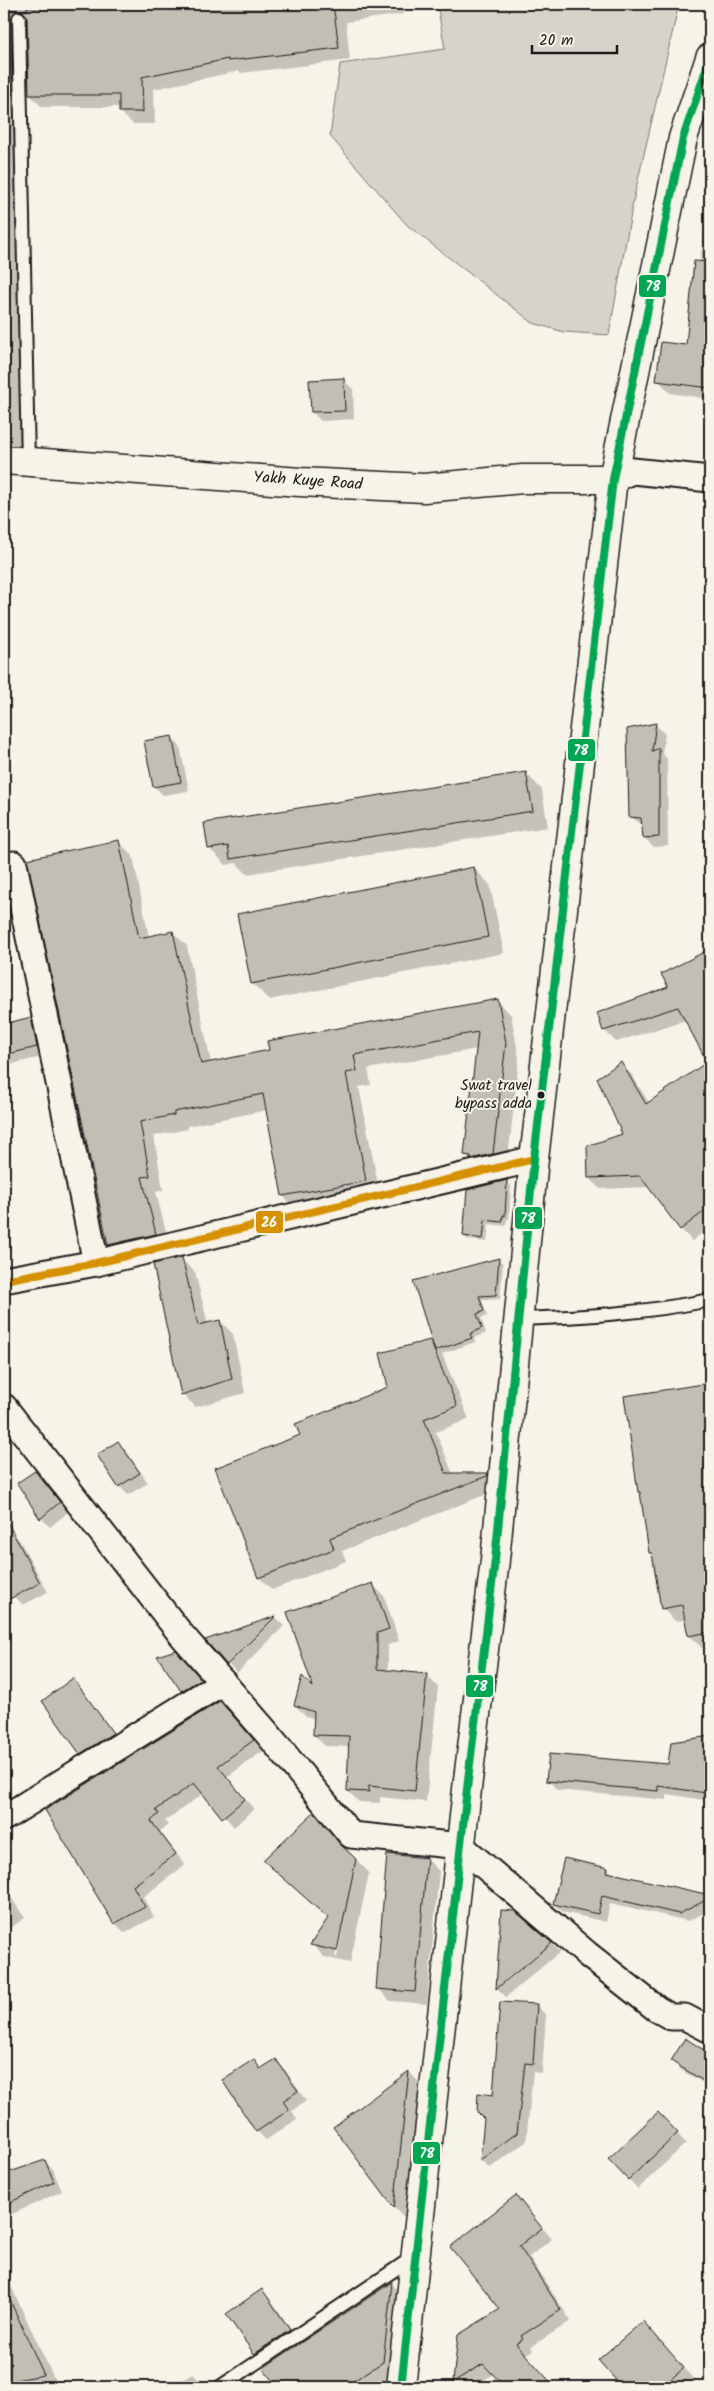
<svg xmlns="http://www.w3.org/2000/svg" width="714" height="2391" viewBox="0 0 714 2391" font-family="Kalam,sans-serif">
<rect width="100%" height="100%" fill="#f7f3e8"/>
<filter id="ink" filterUnits="userSpaceOnUse"><feTurbulence type="fractalNoise" baseFrequency=".02" numOctaves="2"/><feDisplacementMap in="SourceGraphic" scale="10" xChannelSelector="R" yChannelSelector="G"/><feConvolveMatrix kernelMatrix="1 2 1 2 8 2 1 2 1" color-interpolation-filters="sRGB"/></filter>
<g filter="url(#ink)">
<path fill="#d7d3cb" stroke="#7a7874" d="M437,4h242l-45,193 -25,138 -45,-3 -31,-9 -126,-98 -77,-89 10,-72 105,-15z"/>
<g fill="#0003" fill-rule="evenodd">
<path d="M4,4h399l1,10 -58,8 4,38 -109,13 -2,-2 -85,18 1,35h-22l-13,-12v-5h-78l-12,-12 -2,-71 -4,3 2,419h-22z"/>
<path d="M710,193v206l-40,-6 -12,-13 29,-34z"/>
<path d="M343,380l10,9 1,30 -33,2 -9,-9z"/>
<path d="M656,725l9,9 -3,19 5,6 1,87 -15,1 -9,-10 -1,-11 -12,-9 -2,-87z"/>
<path d="M171,737l9,9 9,45 -26,4 -9,-9z"/>
<path d="M526,773l16,17 6,37 -301,47 -11,-11 -10,2 -17,-17z"/>
<path d="M118,841l15,15 16,81 24,-5 14,14 24,117 286,-63 14,15 8,43 -12,110 -28,1 -14,-15 12,-105 -109,20 3,16 -12,2 21,108 -83,15 -14,-14 -16,-86 -80,16 1,3 -34,7 9,54 -7,2 14,56 -47,11 -14,-14 -81,-385z"/>
<path d="M474,868l16,17 14,68 -235,47 -17,-17z"/>
<path d="M710,950v277l-18,14 -11,-12 -32,-42 -49,2 -11,-12 35,-43 -3,-70 11,11 17,28 59,-41 -22,-42 -70,22 -12,-12 66,-42 -7,-13z"/>
<path d="M30,1019l9,8 6,29 -41,10v-41z"/>
<path d="M507,1182l4,4 -2,33h-2l-1,7 -17,-2 -2,18 -19,-2 -4,-4z"/>
<path d="M181,1259l14,13 13,52 12,-3 13,13 12,59 -49,14 -14,-13z"/>
<path d="M499,1260l4,4 -3,35 -18,1 5,16 -6,2 5,15 -12,5 1,4 -33,12 27,65 -33,13 17,42h34l13,15 -158,62 4,10 -74,29 -13,-13 42,-141 89,-49 40,-45 5,6 -20,-66z"/>
<path d="M710,1384v263l-8,1 -13,-13 -3,-15 -11,1 -13,-13 -22,-116 -15,-95z"/>
<path d="M118,1443l9,9 21,31 -20,12 -9,-9 -20,-30z"/>
<path d="M35,1472l33,40 -18,15 -9,-9 -22,-35z"/>
<path d="M11,1532l9,9 28,51 -25,13 -9,-9 -10,-19v-41z"/>
<path d="M373,1585l11,11 15,45 -11,4v26l39,5 11,11 -12,115 -46,-5v6l-21,-1 -11,-11 2,-44 -25,-1 -11,-11 1,-16 -9,-3 -11,-11 21,-14z"/>
<path d="M276,1617l8,9 -47,47 -30,-32z"/>
<path d="M180,1656l24,28 -18,11 -4,-4z"/>
<path d="M73,1680l48,63 -31,19 -9,-9z"/>
<path d="M230,1713l33,38 -36,26 27,32 -20,18 -30,-34 -39,28 3,4 -8,6 25,34 -42,32 11,20 -29,16 -10,-10 -68,-113z"/>
<path d="M710,1737v64l-43,-7v6l-110,-10 -9,-10 121,-14 3,-23z"/>
<path d="M314,1814l55,59 -19,90 -26,-6 -12,-13 17,-25 -52,-47zM343,1928l-6,29h-2l5,-25z"/>
<path d="M427,1859l12,12 -12,133 -37,-3 -12,-13z"/>
<path d="M608,1869l5,5 97,22v14l-22,11 -78,-18 -4,19 -43,-10 -9,-8z"/>
<path d="M4,1887l21,31 -21,14z"/>
<path d="M503,1911l48,32 9,9 -54,45 -9,-9zM538,1953l1,1 -33,28v-3z"/>
<path d="M537,2006l9,9 -4,58 -9,-1 -7,70 -36,26 -9,-8 5,-41z"/>
<path d="M685,2040l25,15v32l-29,-17 -9,-9z"/>
<path d="M276,2060l9,10 21,31 -14,10 5,8 -31,21 -9,-9 -3,-70 8,9z"/>
<path d="M409,2072l13,13 -15,135 -12,-12 -60,-81z"/>
<path d="M658,2114l28,29 -48,46 -28,-30z"/>
<path d="M44,2161l9,9 9,21 -58,27v-43z"/>
<path d="M516,2197l36,42 -23,18 42,64 -40,26 2,3 -8,5 29,32h-48l-12,-13 -22,13h-12l-6,-5 5,-46 43,-27z"/>
<path d="M4,2271l54,116h-54z"/>
<path d="M391,2284l14,14 -8,78 -17,11h-116l11,-5z"/>
<path d="M261,2291l10,9 27,40 -34,23 -9,-10 -27,-39z"/>
<path d="M656,2336l40,46 -6,5h-67l-24,-27z"/>
<path d="M193,2374l13,13h-37z"/>
</g>
<g fill="#c0beb5" stroke="#1c1c1c">
<path d="M87,4h246l6,44 -111,13v-2l-86,18 1,35h-24v-17h-90l-2,-77 -6,-8h6v-3h60z"/>
<path d="M17,10l-6,8 1,77h-8v-84z"/>
<path d="M694,261l16,1v126l-54,-7 5,-39 25,3z"/>
<path d="M344,378l1,33 -34,1 -2,-32z"/>
<path d="M656,723l-4,28 7,-3v89l-16,1 -2,-20 -12,-1 -2,-88z"/>
<path d="M172,736l9,46 -28,5 -9,-46z"/>
<path d="M526,772l7,39 -303,48 -2,-13 -20,3 -4,-26z"/>
<path d="M119,840l20,98 34,-7 28,133 68,-14 -2,-9 231,-42 8,44 -13,111 -23,5 1,-3 -7,-1 14,-123 -124,23 3,16 -11,2 20,108 -84,15 -19,-102 -89,18v3l-34,7 10,54 -8,1 14,57 -48,11 -81,-386z"/>
<path d="M474,867l14,70 -237,47 -14,-70z"/>
<path d="M710,949v258l-30,23 -40,-54 -52,2 -1,-32 35,-12 -25,-56 24,-16 25,42 61,-42 -29,-55 -75,24 -6,-18 71,-26 -7,-13z"/>
<path d="M31,1017l6,30 -33,8v-31z"/>
<path d="M507,1180l-2,36 -2,-1 -1,7 -17,-2 -2,19 -20,-3 4,-46z"/>
<path d="M182,1257l16,68 22,-5 12,59 -51,16 -28,-131z"/>
<path d="M499,1258l-3,37 -17,1 5,15 -7,3 5,14 -12,6 2,4 -37,13 -22,-70z"/>
<path d="M430,1340l27,66 -33,13 22,54h42l-1,3 -157,62 4,11 -76,29 -43,-110 85,-33 -5,-11 93,-37 -8,-34z"/>
<path d="M710,1383v249l-22,4 -6,-31 -21,4 -9,-56h-3l-9,-61h-2l-14,-96z"/>
<path d="M118,1441l22,32 -22,14 -21,-32z"/>
<path d="M35,1471l25,31 -20,17 -23,-36z"/>
<path d="M4,1516l36,67 -36,19z"/>
<path d="M373,1583l16,46 -12,4v36l50,5 -12,117 -46,-5v6l-22,-1 2,-55 -36,-1 1,-23 -20,-7 8,-29 11,11 -26,-75z"/>
<path d="M276,1616l-49,49 -22,-25z"/>
<path d="M176,1650l25,29 -20,12 -24,-35z"/>
<path d="M73,1678l40,55 -33,21 -38,-53z"/>
<path d="M220,1701l34,39 -36,26 27,33 -23,19 -28,-35 -38,27 3,4 -8,7 25,33 -43,32 12,21 -31,17 -69,-114z"/>
<path d="M710,1736v28l-4,29 -48,-7v5l-112,-10 3,-27 119,10 3,-22z"/>
<path d="M314,1812l26,32 16,15 -19,92 -27,-6 18,-27 -65,-58z"/>
<path d="M387,1854l40,4 -12,134 -39,-3z"/>
<path d="M564,1858l44,10 -1,4 103,23v3l-31,16 -77,-18 -4,18 -45,-10z"/>
<path d="M501,1910l14,1 37,32 -56,46z"/>
<path d="M500,2002l37,2 -4,60 -8,-1 -8,70 -37,27 4,-41 -7,-7 1,-19 15,2z"/>
<path d="M685,2038l25,16v31l-39,-24z"/>
<path d="M254,2059l6,10 16,-10 22,32 -15,10 6,9 -33,22 -34,-52z"/>
<path d="M409,2071l-15,137 -61,-81z"/>
<path d="M658,2112l20,21 -50,47 -20,-21z"/>
<path d="M45,2160l9,22 -50,23v-31z"/>
<path d="M516,2195l26,33 -23,18 42,64 -40,26 2,3 -7,5 39,43h-50l-22,-23 -30,18 5,-47 42,-26 -50,-62z"/>
<path d="M392,2282l-9,80 -39,25h-67l-14,-19z"/>
<path d="M4,2287l40,88 -40,7z"/>
<path d="M262,2289l28,41 -36,24 -28,-40z"/>
<path d="M643,2321l41,47 -22,19h-40l-24,-27z"/>
</g>
<g fill="none" stroke-linecap="round" stroke-linejoin="round">
<g stroke="#1c1c1c" stroke-width="16">
<g id="lane">
<path d="M19,18l9,445"/>
<path d="M517,1319c65,-2 129,-6 193,-19"/>
<path d="M220,2387l195,-131"/>
</g>
</g>
<g stroke="#1c1c1c" stroke-width="29">
<g id="street">
<path d="M613,479l20,-8 77,8"/>
<path d="M14,864l82,399"/>
<path d="M4,1280l92,-17 438,-104"/>
<path d="M4,1407l176,226 87,100 84,102 110,11 126,108 70,55 14,8h14l25,13"/>
<path d="M4,1818l219,-136"/>
</g>
</g>
<g stroke="#1c1c1c" stroke-width="31">
<path id="secondary" d="M4,460l296,22 124,6 99,-9h90"/>
</g>
<g stroke="#1c1c1c" stroke-width="31">
<path id="highway" d="M401,2387l67,-607 27,-220 39,-401 79,-680 70,-341 27,-80"/>
</g>
<use href="#lane" stroke="#f7f3e8" stroke-width="12"/>
<use href="#street" stroke="#f7f3e8" stroke-width="25"/>
<use href="#secondary" stroke="#f7f3e8" stroke-width="28"/>
<use href="#highway" stroke="#f7f3e8" stroke-width="28"/>
<g stroke="#f7f3e8" stroke-width="11">
<path id="bus-1" d="M4,1280l92,-17 438,-104"/>
</g>
<g stroke="#f7f3e8" stroke-width="11">
<path id="bus-2" d="M401,2387l67,-607 27,-220 39,-401 79,-680 70,-341 27,-80"/>
</g>
<use href="#bus-1" stroke="#d69104" stroke-width="8"/>
<use href="#bus-2" stroke="#00a651" stroke-width="8"/>
</g>
</g>
<circle fill="#1c1c1c" stroke="#f7f3e8" stroke-width="2" cx="541" cy="1095" r="4.5"/>
<g text-anchor="middle" dominant-baseline="central" stroke-width="4" stroke-linejoin="round" paint-order="stroke">
<g font-size="15" fill="#1c1c1c" stroke="#f7f3e8" text-anchor="end">
<text x="532" y="1086">Swat travel<tspan x="532" dy="18">bypass adda</tspan></text>
</g>
<g font-size="16" fill="#1c1c1c" stroke="#f7f3e8">
<text transform="translate(308 481) rotate(4)">Yakh Kuye Road</text>
</g>
</g>
<g stroke="#f7f3e8" stroke-width="2">
<rect x="638" y="274" width="29" height="24" rx="5" fill="#00a651"/>
<rect x="567" y="738" width="29" height="24" rx="5" fill="#00a651"/>
<rect x="514" y="1206" width="29" height="24" rx="5" fill="#00a651"/>
<rect x="255" y="1210" width="29" height="24" rx="5" fill="#d69104"/>
<rect x="465" y="1674" width="29" height="24" rx="5" fill="#00a651"/>
<rect x="412" y="2141" width="29" height="24" rx="5" fill="#00a651"/>
</g>
<g font-size="14" text-anchor="middle" font-weight="bold" fill="#fff">
<text x="653" y="291">78</text>
<text x="581" y="755">78</text>
<text x="528" y="1223">78</text>
<text x="269" y="1227">26</text>
<text x="480" y="1691">78</text>
<text x="427" y="2158">78</text>
</g>
<rect width="714" height="2391" fill="none" stroke="#f7f3e8" stroke-width="20"/>
<rect x="10" y="10" width="694" height="2371" fill="none" stroke="#1c1c1c" stroke-width="2" filter="url(#ink)"/>
<path d="M532 45v8h85v-8" fill="none" stroke="#1c1c1c" stroke-width="2.5"/>
<text x="539" y="45" font-size="15" fill="#1c1c1c" stroke="#f7f3e8" stroke-width="4" paint-order="stroke">20 m</text>
</svg>
